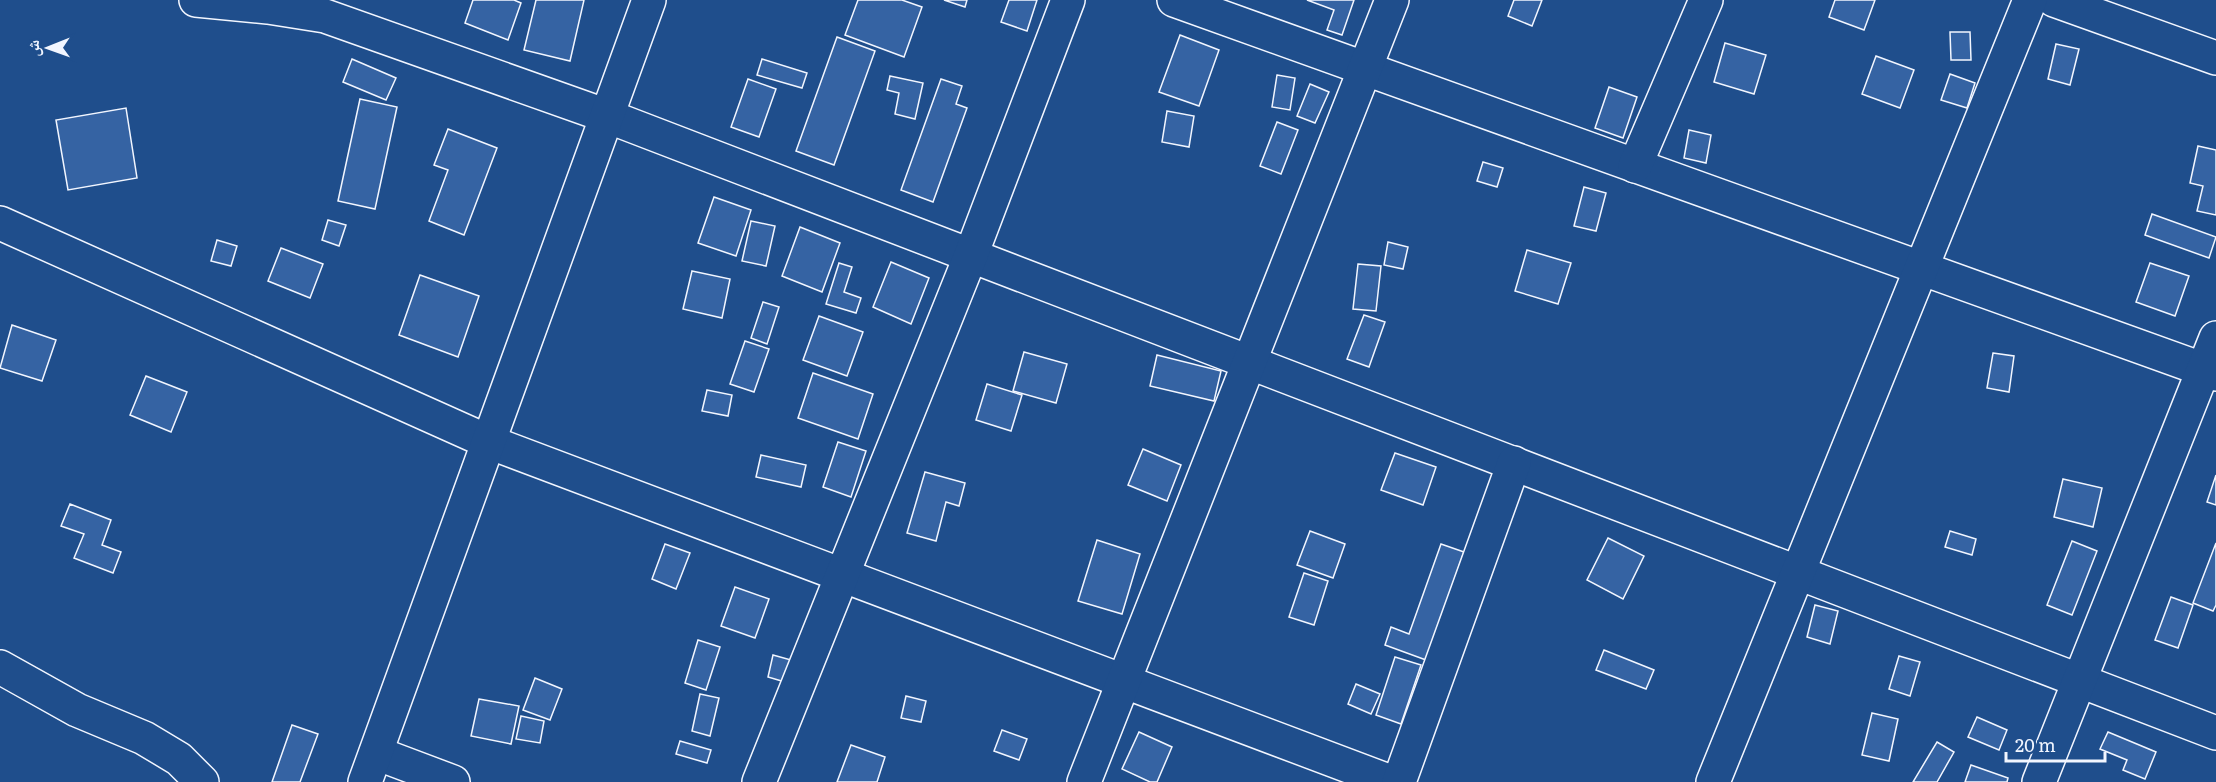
<svg xmlns="http://www.w3.org/2000/svg" width="2216" height="782" viewBox="0 0 2216 782" font-family="Literata,'Noto Naskh Arabic',serif">
<rect width="100%" height="100%" fill="#1f4e8c"/>
<g fill="#3563a3" stroke="#f2f6ff" stroke-width="1.5">
<path d="M473,0h41l7,3 -13,37 -43,-17z"/>
<path d="M536,0h48l-14,61 -46,-11z"/>
<path d="M858,0h44l20,7 -18,50 -59,-22z"/>
<path d="M944,0h23l-2,7z"/>
<path d="M1009,0h28l-10,31 -26,-9z"/>
<path d="M1307,0h47l-12,35 -15,-5 7,-20z"/>
<path d="M1514,0h28l-10,26 -24,-10z"/>
<path d="M1835,0h40l-11,30 -35,-13z"/>
<path d="M1950,32h20l1,28h-20z"/>
<path d="M1180,35l39,15 -20,56 -40,-14z"/>
<path d="M837,37l38,14 -41,114 -38,-14z"/>
<path d="M1725,43l41,12 -12,39 -40,-12z"/>
<path d="M2056,44l23,5 -9,36 -22,-6z"/>
<path d="M1876,56l38,14 -14,38 -38,-14z"/>
<path d="M352,59l44,19 -10,22 -43,-18z"/>
<path d="M762,59l45,14 -5,15 -45,-13z"/>
<path d="M1950,74l25,9 -8,25 -26,-8z"/>
<path d="M1277,75l18,3 -5,32 -18,-3z"/>
<path d="M890,76l33,7 -8,36 -20,-5 4,-21 -12,-3z"/>
<path d="M748,79l28,10 -17,48 -28,-10z"/>
<path d="M941,79l21,7 -6,18 11,4 -34,94 -32,-12z"/>
<path d="M1310,84l19,8 -14,31 -18,-7z"/>
<path d="M1609,87l28,10 -14,41 -28,-10z"/>
<path d="M360,99l37,8 -22,102 -37,-8z"/>
<path d="M126,108l11,70 -69,12 -12,-70z"/>
<path d="M1167,111l27,5 -5,31 -27,-5z"/>
<path d="M1277,122l21,8 -17,44 -21,-8z"/>
<path d="M448,129l49,19 -33,87 -35,-14 19,-51 -14,-5z"/>
<path d="M1689,130l22,5 -5,28 -22,-5z"/>
<path d="M2198,146l18,4v65l-19,-4 6,-25 -13,-3z"/>
<path d="M1483,162l20,6 -6,19 -20,-6z"/>
<path d="M1584,187l22,6 -10,38 -22,-5z"/>
<path d="M714,197l37,13 -15,46 -38,-13z"/>
<path d="M2152,214l64,23 -7,21 -64,-23z"/>
<path d="M328,220l18,5 -7,21 -17,-6z"/>
<path d="M751,221l24,5 -9,40 -24,-5z"/>
<path d="M800,227l40,16 -18,49 -40,-16z"/>
<path d="M217,240l20,6 -6,20 -20,-5z"/>
<path d="M1388,242l20,5 -5,22 -19,-4z"/>
<path d="M281,248l42,16 -13,34 -42,-17z"/>
<path d="M1527,250l44,13 -13,41 -43,-13z"/>
<path d="M891,262l38,16 -18,46 -38,-17z"/>
<path d="M839,263l13,4 -8,25 17,6 -5,15 -30,-9z"/>
<path d="M2150,263l39,13 -14,40 -39,-14z"/>
<path d="M1358,264l23,2 -5,45 -23,-2z"/>
<path d="M692,271l38,8 -8,39 -39,-9z"/>
<path d="M420,275l59,21 -21,61 -59,-22z"/>
<path d="M763,302l16,5 -12,37 -16,-6z"/>
<path d="M1364,315l21,7 -16,45 -22,-8z"/>
<path d="M819,316l44,16 -16,44 -44,-16z"/>
<path d="M12,325l44,15 -14,41 -42,-13z"/>
<path d="M745,341l24,8 -15,43 -24,-8z"/>
<path d="M1024,352l43,12 -11,39 -43,-12z"/>
<path d="M1993,353l21,3 -5,36 -22,-4z"/>
<path d="M1157,355l64,16 -7,30 -64,-15z"/>
<path d="M813,373l60,21 -15,45 -60,-21z"/>
<path d="M146,376l41,16 -16,40 -41,-17z"/>
<path d="M987,384l35,11 -11,36 -35,-11z"/>
<path d="M707,390l25,5 -4,21 -26,-5z"/>
<path d="M838,442l28,9 -15,46 -28,-10z"/>
<path d="M1143,449l38,16 -14,36 -39,-16z"/>
<path d="M1395,453l41,14 -13,38 -42,-15z"/>
<path d="M761,455l45,10 -5,22 -45,-10z"/>
<path d="M925,472l40,11 -6,23 -13,-4 -10,39 -29,-8z"/>
<path d="M2216,475v30l-9,-3z"/>
<path d="M2063,479l39,9 -9,39 -39,-10z"/>
<path d="M70,504l41,16 -9,25 19,7 -8,21 -39,-15 10,-24 -23,-8z"/>
<path d="M1310,531l35,13 -12,34 -36,-13z"/>
<path d="M1950,531l26,8 -4,16 -27,-8z"/>
<path d="M1608,538l36,18 -21,43 -36,-19z"/>
<path d="M1097,540l43,14 -18,60 -44,-13z"/>
<path d="M2072,541l25,10 -25,64 -25,-10z"/>
<path d="M2216,543v62l-3,6 -20,-8z"/>
<path d="M665,544l25,9 -14,36 -24,-10z"/>
<path d="M1441,544l23,8 -38,108 -41,-15 6,-18 18,7z"/>
<path d="M1304,573l24,8 -14,44 -25,-8z"/>
<path d="M735,587l34,12 -14,39 -34,-12z"/>
<path d="M2171,597l22,8 -15,43 -23,-8z"/>
<path d="M1815,605l23,6 -8,33 -23,-7z"/>
<path d="M698,640l22,7 -14,43 -21,-7z"/>
<path d="M1604,650l50,20 -8,19 -50,-19z"/>
<path d="M773,655l18,5 -6,22 -17,-5z"/>
<path d="M1899,656l21,6 -10,34 -21,-7z"/>
<path d="M1395,657l26,8 -20,59 -25,-9z"/>
<path d="M535,678l27,11 -12,31 -27,-10z"/>
<path d="M1356,684l24,10 -9,20 -23,-10z"/>
<path d="M700,694l19,4 -9,38 -18,-5z"/>
<path d="M906,696l20,5 -5,21 -20,-4z"/>
<path d="M479,699l40,7 -8,38 -40,-8z"/>
<path d="M1872,713l26,6 -9,42 -27,-6z"/>
<path d="M521,716l23,5 -4,22 -24,-4z"/>
<path d="M1977,717l30,13 -8,20 -31,-13z"/>
<path d="M292,725l26,9 -18,48h-28z"/>
<path d="M1002,730l25,9 -8,21 -25,-9z"/>
<path d="M1139,732l33,15 -15,35h-7l-28,-13z"/>
<path d="M2108,732l48,20 -11,27 -22,-9 4,-10 -27,-11z"/>
<path d="M680,741l31,9 -4,13 -31,-9z"/>
<path d="M1937,742l17,10 -17,30h-24z"/>
<path d="M851,745l34,12 -8,25h-40z"/>
<path d="M1971,765l37,13 -1,4h-42z"/>
</g>
<g fill="none" stroke-linecap="round" stroke-linejoin="round">
<g stroke="#f2f6ff" stroke-width="36">
<g id="minor">
<path d="M196,0l72,7 57,9 282,100 1609,617"/>
<path d="M1174,0l1042,374"/>
<path d="M2054,0l162,58"/>
<path d="M1635,166l71,-166"/>
<path d="M0,223l489,219 902,340"/>
<path d="M0,667l77,43 67,28 35,21 23,23"/>
<path d="M376,753l77,29"/>
<path d="M759,782l212,-527 97,-255"/>
<path d="M1084,782l308,-782"/>
<path d="M1399,782l115,-319"/>
<path d="M1713,782l317,-782"/>
<path d="M2039,782l177,-444"/>
</g>
</g>
<g stroke="#f2f6ff" stroke-width="36">
<path id="major" d="M365,782l284,-782"/>
</g>
<use href="#minor" stroke="#1f4e8c" stroke-width="33"/>
<use href="#major" stroke="#1f4e8c" stroke-width="33"/>
</g>
<g transform="translate(48 48) rotate(269)" stroke="#1f4e8c" stroke-width="4.5" paint-order="stroke">
<path d="M0-4.5L10 22L0 15L-10 22Z" fill="#f2f6ff"/>
<text y="-9" font-size="16" font-weight="bold" text-anchor="middle" fill="#f2f6ff">ش</text>
</g>
<path d="M2006 752v9h99v-9" fill="none" stroke="#f2f6ff" stroke-width="3"/>
<text x="2015" y="752" font-size="18" fill="#f2f6ff" stroke="#1f4e8c" stroke-width="4.5" paint-order="stroke">20 m</text>
</svg>
